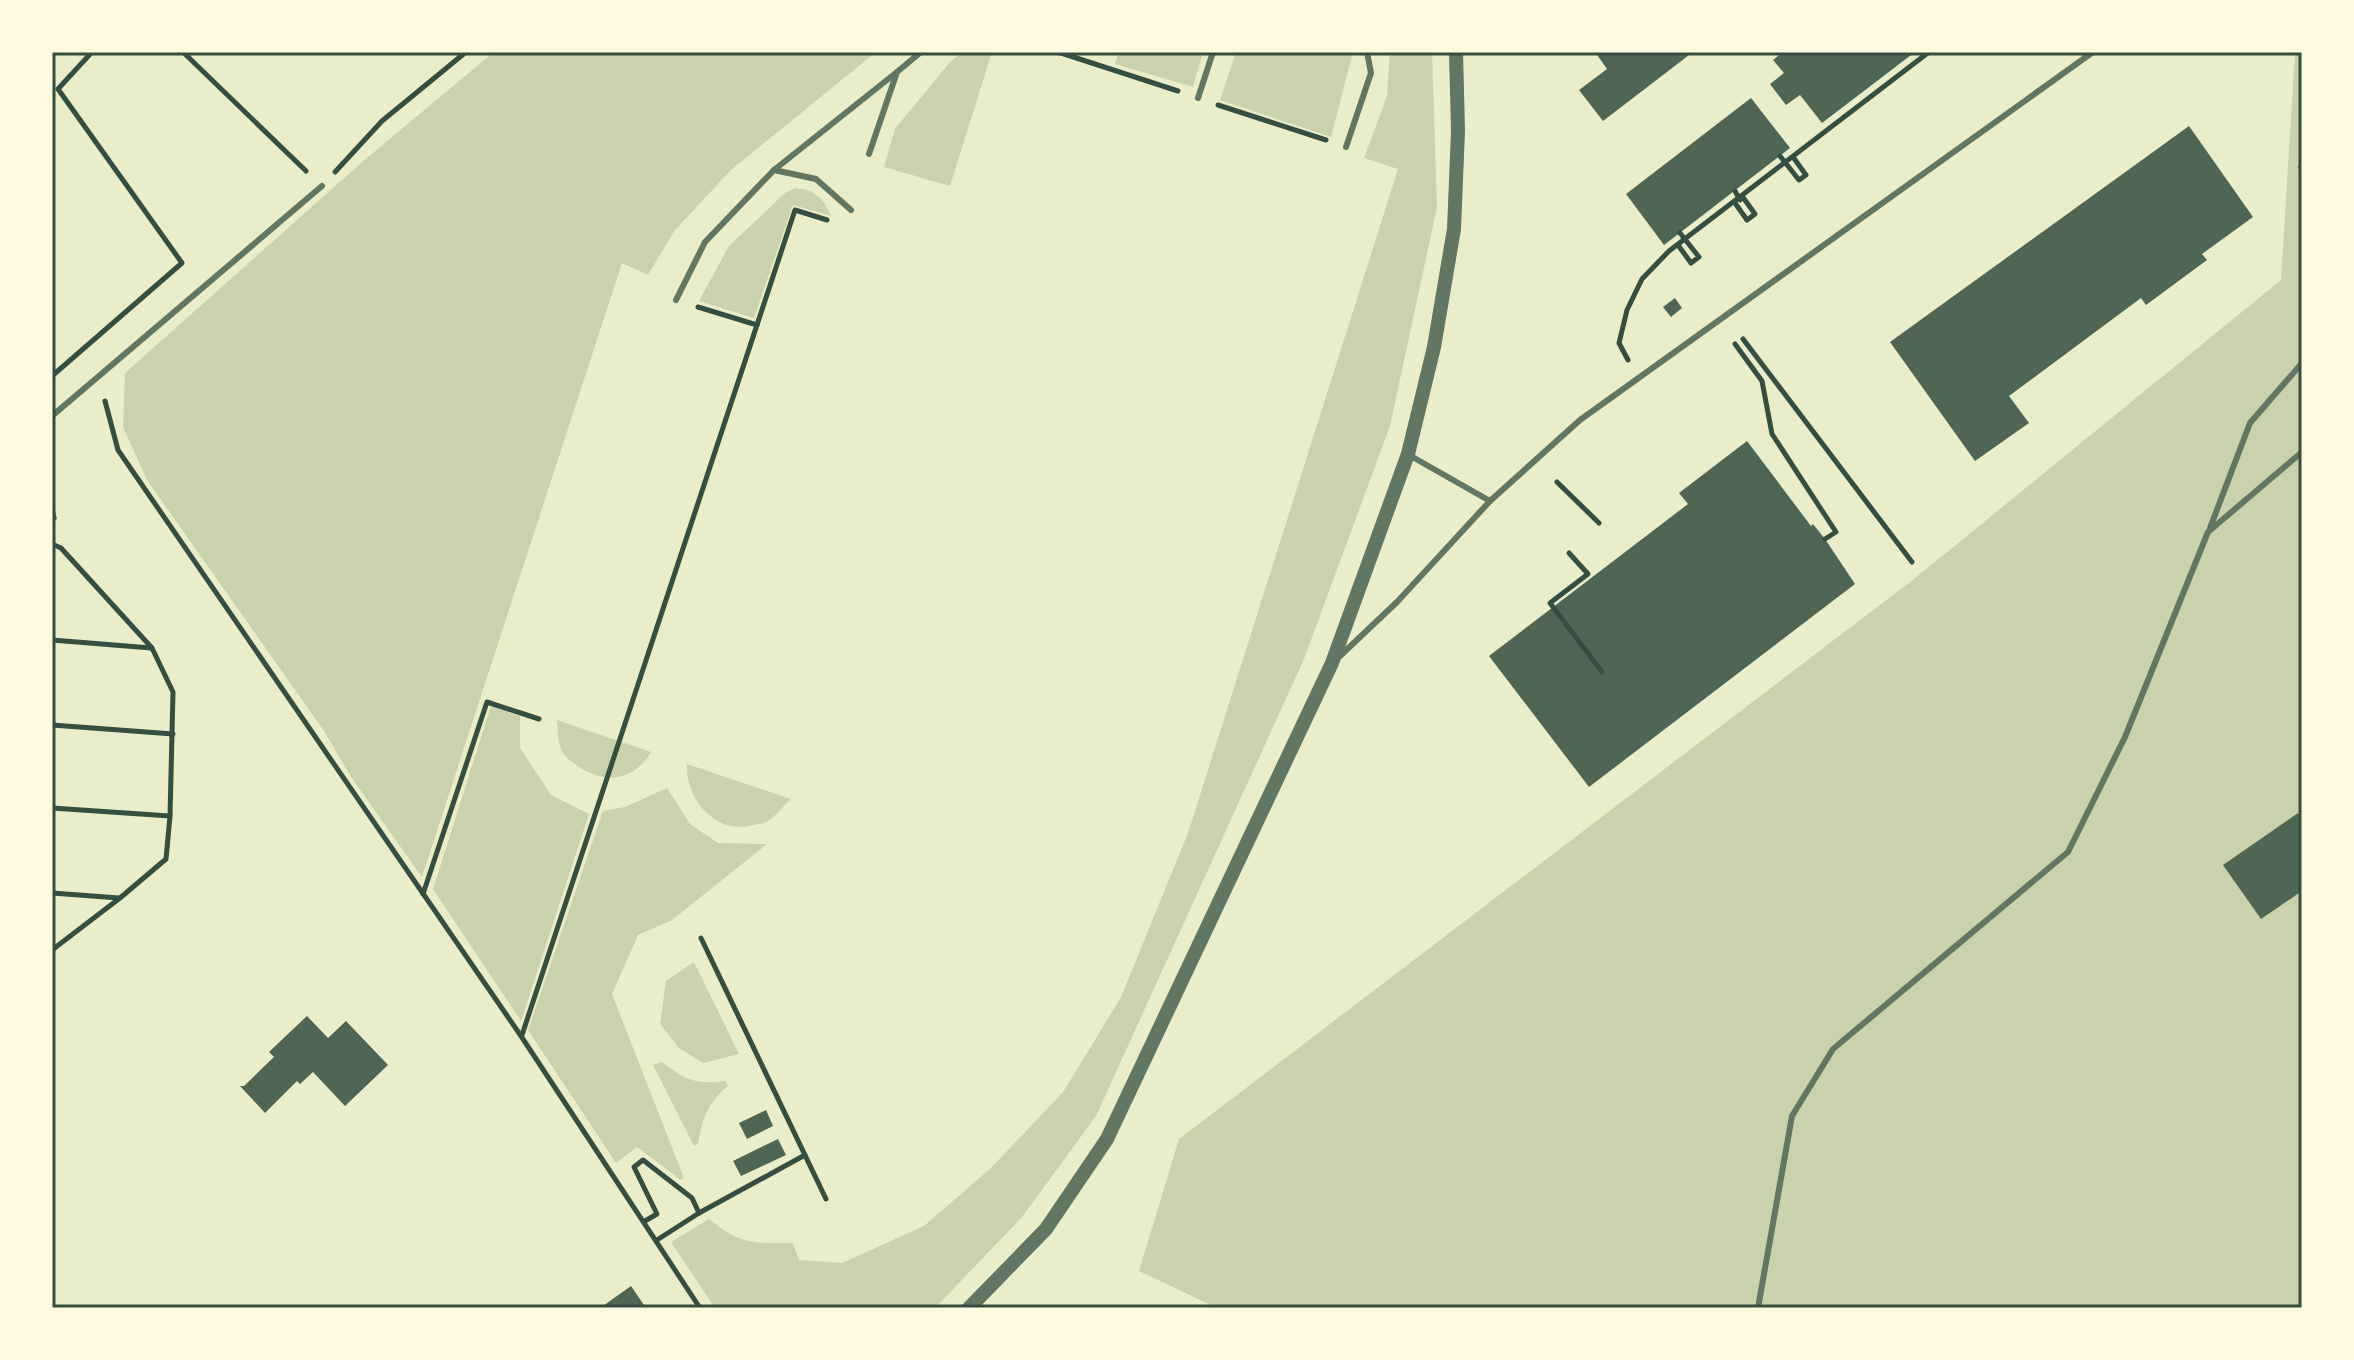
<svg xmlns="http://www.w3.org/2000/svg" width="2354" height="1360" viewBox="0 0 2354 1360" font-family="'Exo 2',sans-serif">
<rect width="100%" height="100%" fill="#e9edc9"/>
<g fill="#cad2ad">
<path d="M494,52h382l-145,118 -56,60 -27,45 -26,-12 -200,614 -71,-100 -27,-46 -177,-251 -24,-53 2,-54 236,-210z"/>
<path d="M962,52h30l-42,134 -66,-19 11,-38 55,-67z"/>
<path d="M1119,52h84l-10,35 -78,-23z"/>
<path d="M1236,52h117l-22,85 -111,-37z"/>
<path d="M1390,52h42l5,155 -47,219 -86,233 -208,457 -74,101 -87,91h-220l-44,-66 38,-23c31,26 45,24 84,24l6,17 43,3 82,-37 67,-58 73,-77 57,-94 67,-164 210,-664 -34,-11 23,-62z"/>
<path d="M2295,52h7v1256h-1085l-78,-37 40,-132 735,-560 367,-299z"/>
<path d="M795,188c21,2 28,10 36,28l-38,-11 -39,113 -55,-17 30,-55 56,-53z"/>
<path d="M491,706l29,10v32l31,47 38,19 -68,207 -88,-132z"/>
<path d="M557,720l94,32c-15,27 -44,33 -70,16 -9,-6 -18,-11 -21,-22 -3,-8 -2,-18 -3,-26z"/>
<path d="M687,764l104,35c-7,6 -15,17 -23,22 -5,3 -13,3 -19,5 -35,7 -64,-28 -62,-62z"/>
<path d="M667,788l23,36 28,19 49,1 -95,76 -34,15 -26,59 72,184 -3,2 -44,-33 -21,16 -88,-133 75,-219 22,-4z"/>
<path d="M694,962l45,92 -36,9 -24,-15 -19,-24 6,-43z"/>
<path d="M662,1062c24,18 33,23 63,19l3,5c-20,16 -26,33 -30,58l-4,2 -41,-81z"/>
</g>
<g fill="#4f6655">
<path d="M1595,52h98l-90,69 -24,-31 28,-21z"/>
<path d="M1783,52h132l-93,71 -22,-28 -14,10 -16,-21 14,-11 -11,-13z"/>
<path d="M1751,98l39,50 -126,97 -38,-51z"/>
<path d="M2189,126l64,91 -51,37 5,6 -61,45 -5,-7 -132,98 20,27 -54,38 -85,-119z"/>
<path d="M1675,298l7,10 -11,9 -8,-10z"/>
<path d="M1747,441l64,85 2,-2 12,15 30,45 -266,203 -100,-131 199,-152 -9,-11z"/>
<path d="M52,499l5,20 -5,4z"/>
<path d="M2298,813l4,6v72l-41,28 -38,-54z"/>
<path d="M307,1016l21,22 18,-17 42,44 -43,41 -32,-34 -13,12 -3,-3 -32,32 -25,-27h4l30,-29 -5,-5z"/>
<path d="M766,1110l7,16 -26,13 -8,-16z"/>
<path d="M778,1139l8,16 -45,21 -8,-15z"/>
<path d="M631,1286l15,22h-46z"/>
</g>
<g fill="none" stroke-linecap="round" stroke-linejoin="round">
<g stroke="#344e41" stroke-width="5">
<path d="M183,52l123,119"/>
<path d="M1058,52l120,39"/>
<path d="M1218,105l108,35"/>
<path d="M1780,156l19,24 7,-5 -13,-18"/>
<path d="M335,172l47,-51 84,-69"/>
<path d="M1735,191l5,9"/>
<path d="M1735,203l12,17 8,-6 -13,-18"/>
<path d="M1678,245l13,18 8,-6 -19,-24"/>
<path d="M698,307l59,18"/>
<path d="M1743,339l169,223"/>
<path d="M1735,344l27,37 10,53 64,98 -11,7"/>
<path d="M1628,360l-9,-17 8,-33 15,-31 27,-28 260,-199"/>
<path d="M52,376l130,-113 -124,-174 34,-37"/>
<path d="M105,401l13,49 403,586 179,272"/>
<path d="M1557,482l42,41"/>
<path d="M52,544l9,4 91,100 21,44 -3,124 -4,43 -46,39 -68,52"/>
<path d="M1569,553l19,21 -38,29 52,69"/>
<path d="M52,640l99,8"/>
<path d="M52,725l121,9"/>
<path d="M52,808l118,8"/>
<path d="M52,893l67,5"/>
<path d="M423,894l64,-192 52,17"/>
<path d="M701,938l125,261"/>
<path d="M522,1035l273,-825 32,10"/>
<path d="M645,1221l12,-7 -23,-47 9,-7 49,38 7,15"/>
<path d="M657,1240l42,-27 106,-58"/>
</g>
<g stroke="#617663" stroke-width="6">
<path d="M1198,98l15,-46"/>
<path d="M1346,147l25,-74 -4,-21"/>
<path d="M869,154l28,-82 24,-20"/>
<path d="M2301,167l1,1"/>
<path d="M774,170l42,9 35,31"/>
<path d="M676,300l29,-58 69,-72 123,-98"/>
<path d="M52,416l270,-230"/>
<path d="M1409,455l81,46"/>
<path d="M2210,528l40,-105 52,-60"/>
<path d="M1340,656l57,-54 93,-101 90,-81 513,-368"/>
<path d="M1758,1308l34,-192 41,-67 235,-197 57,-115 83,-205 94,-80"/>
</g>
<path stroke="#617663" stroke-width="14" d="M969,1308l77,-79 61,-90 225,-476 76,-209 26,-107 20,-118 4,-98 -2,-79"/>
</g>
<rect width="2354" height="1360" fill="none" stroke="#fefae0" stroke-width="108"/>
<rect x="54" y="54" width="2246" height="1252" fill="none" stroke="#344e41" stroke-width="3"/>
</svg>
